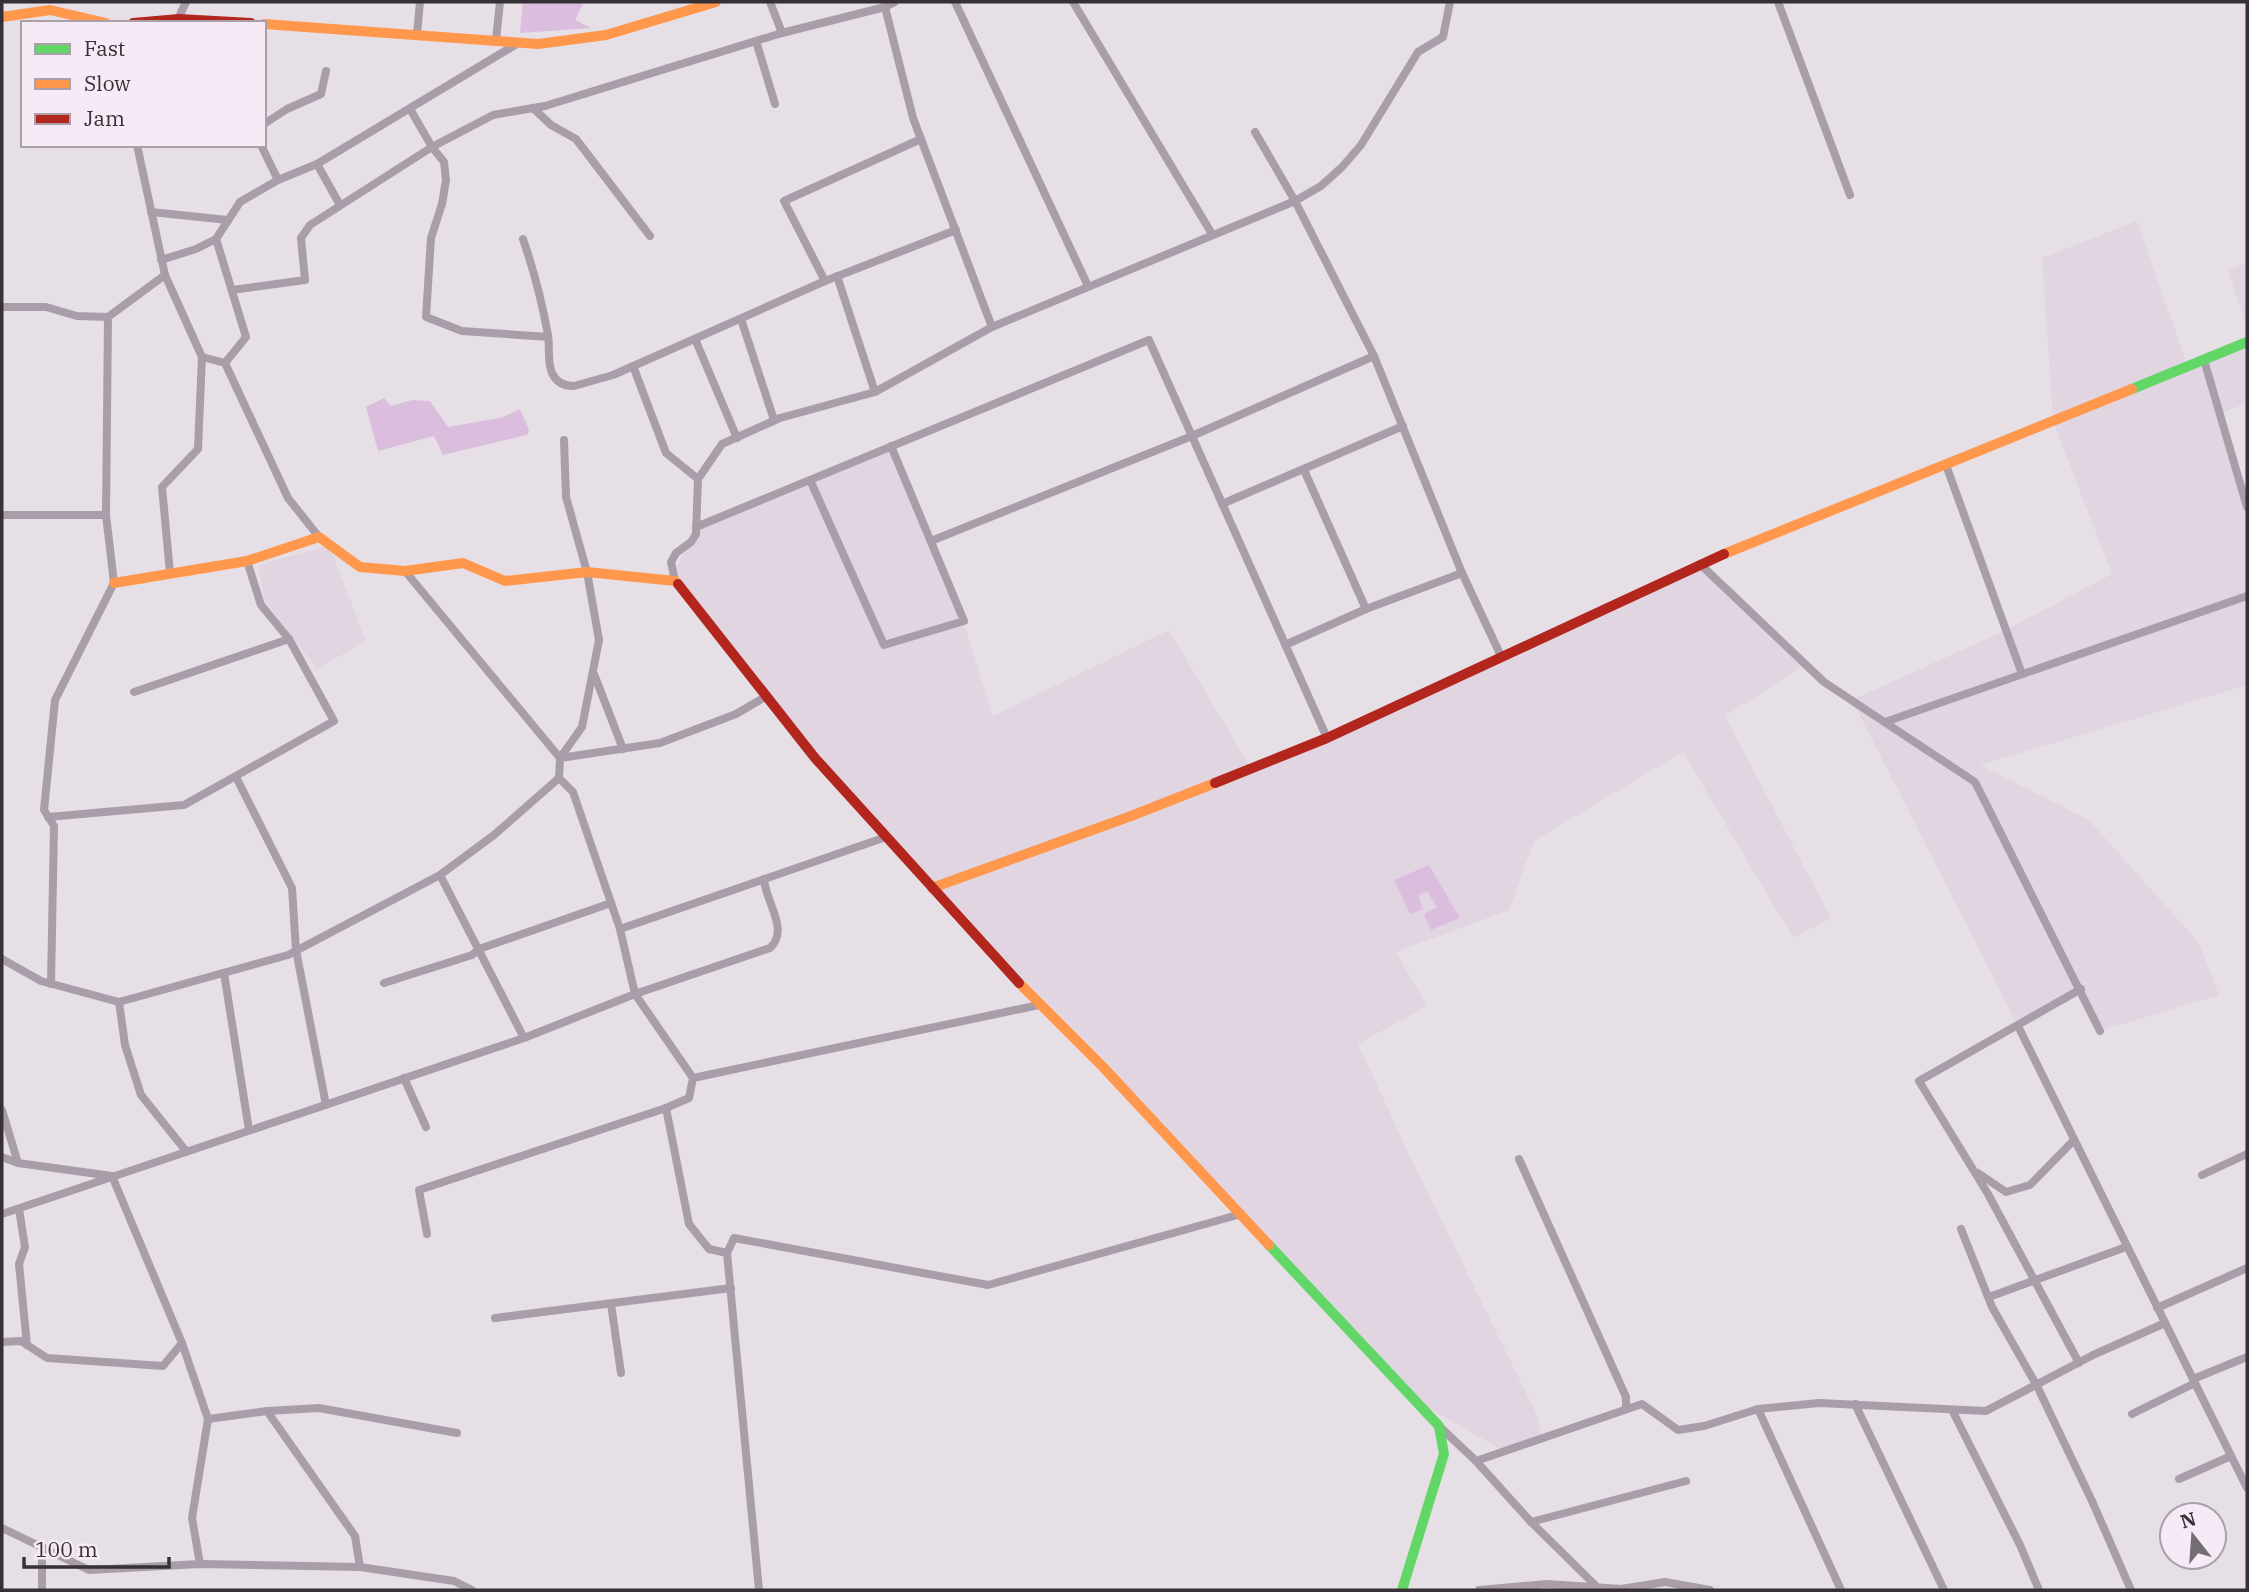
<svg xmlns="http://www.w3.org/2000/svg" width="2249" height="1592" viewBox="0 0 2249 1592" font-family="'IBM Plex Serif',serif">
<rect width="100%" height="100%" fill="#e6e0e6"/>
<g fill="#e1d5e2">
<path d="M2137,221l51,146 59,-25v61l-27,11 27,91v180l-267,80 109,55 110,123 20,52 -119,36 -19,-41 -63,36 -166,-326 154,-70 106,-56 -59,-152 -11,-164z"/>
<path d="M2247,263v65l-19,-58z"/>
<path d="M891,446l72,175 30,95 176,-86 82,138 449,-204 105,101 -80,51 106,202 -38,20 -110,-186 -149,89 -25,69 -113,42 31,54 -69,38 49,106 131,267 4,19 -40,14 -86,-49 -601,-643 -141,-184 22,-47z"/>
<path d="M323,547l8,3 35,91 -49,28 -52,-68 -7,-36z"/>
</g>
<g fill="#dbbdde">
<path d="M523,2h61l-9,18 16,8 -71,5z"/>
<path d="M384,398l7,8 21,-6 18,1 18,26 52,-9 20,-9 9,21 -2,5 -84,20 -9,-19 -56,15 -12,-44z"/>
<path d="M1429,865l31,53 -29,12 -7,-16 13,-7 -10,-16 -9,4 5,14 -13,5 -16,-34z"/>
</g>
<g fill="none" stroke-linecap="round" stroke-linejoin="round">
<g stroke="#aa9daa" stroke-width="8">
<path d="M770,2l12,31"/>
<path d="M955,2l133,284"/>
<path d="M1073,2l139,232"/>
<path d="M1778,2l72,193"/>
<path d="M885,7l28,111 79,209"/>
<path d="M177,21l9,-19"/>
<path d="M417,34l3,-32"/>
<path d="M496,40l4,-38"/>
<path d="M756,41l19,63"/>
<path d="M533,108l18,17 25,14 74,97"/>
<path d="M410,109l22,38 12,15 2,18 -4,24 -11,34 -5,79 36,14 86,6"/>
<path d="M264,124l23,-15 34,-15 5,-23"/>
<path d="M1255,132l40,69 79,155 88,217 39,83"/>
<path d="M137,145l28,130 37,82 23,6 63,135 31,39"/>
<path d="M261,145l17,35"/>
<path d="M317,164l23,41"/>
<path d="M151,212l77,8"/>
<path d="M216,239l30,98 -21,26"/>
<path d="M523,239c11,32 19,63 25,96 2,12 -1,27 4,38 4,9 12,13 22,13l39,-11 212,-94 131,-51"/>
<path d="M161,260l35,-11 20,-10 24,-37 38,-22 39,-16 203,-122"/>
<path d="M837,276l38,116"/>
<path d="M825,281l-41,-80 137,-62"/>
<path d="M232,290l73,-10 -4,-42 9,-13 122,-78 61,-32 52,-9 237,-73 103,-26 10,-5"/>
<path d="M2,307h44l31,9 31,1"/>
<path d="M741,319l33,101"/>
<path d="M695,339l42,99"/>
<path d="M2204,360l43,147"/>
<path d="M633,366l33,87 32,26"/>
<path d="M1946,465l76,209"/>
<path d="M1304,470l62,139"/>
<path d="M810,480l74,165 80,-24 -73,-175"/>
<path d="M1222,504l181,-78"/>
<path d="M2,515h104"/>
<path d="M696,527l453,-187 178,398"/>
<path d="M931,541l261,-105 182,-80"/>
<path d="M1700,564l124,118 151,100 125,249"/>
<path d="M405,571l155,187 100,-15 76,-29 29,-17"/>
<path d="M170,573l-8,-86 36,-38 4,-92"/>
<path d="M675,581l-4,-19 5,-9 15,-11 5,-8 2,-55 24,-35 58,-26 95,-26 117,-65 303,-126 26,-15 21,-19 19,-22 57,-93 25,-15 7,-35"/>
<path d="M1285,645l81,-36 96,-36"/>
<path d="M594,674l29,75"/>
<path d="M134,692l155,-53"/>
<path d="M1885,722l362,-126"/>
<path d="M236,777l56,111 4,62 30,155"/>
<path d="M559,778l14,14 47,137 15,65 135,-46c20,-18 -5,-47 -6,-69"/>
<path d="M48,817l136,-12 150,-84 -45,-82 -28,-34 -14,-44"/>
<path d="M440,875l54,-40 65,-57 1,-20 22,-31 17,-87 -12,-68 -21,-75 -2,-57"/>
<path d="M620,929l266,-92"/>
<path d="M2,959l39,22 78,21 169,-47 152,-80 84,163 111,-44 58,84 346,-73"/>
<path d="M224,973l25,157"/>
<path d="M384,983l88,-28 7,-6 132,-46"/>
<path d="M51,984l3,-158 -10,-16 11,-110 59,-117 -8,-68 2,-198 57,-42"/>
<path d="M119,1002l6,43 16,50 45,56"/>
<path d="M2018,1026l229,462"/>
<path d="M404,1078l22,49"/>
<path d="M666,1108l23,116 20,25 18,4"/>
<path d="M2,1110l16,53"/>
<path d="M2,1157l16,6 94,13 70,167 26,76 -16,99 8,46"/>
<path d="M1519,1159l107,238v12"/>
<path d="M1978,1173l28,19 24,-7 44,-45"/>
<path d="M2202,1175l45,-21"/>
<path d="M19,1209l6,38 -6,17 8,81"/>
<path d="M2,1214l522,-176"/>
<path d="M1961,1229l31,78 45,79 55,115 39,89"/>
<path d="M427,1234l-8,-44 247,-82 23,-10 4,-20"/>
<path d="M1989,1297l137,-50"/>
<path d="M611,1304l10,69"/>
<path d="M2157,1308l90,-40"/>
<path d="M495,1318l236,-30"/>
<path d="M2,1342l19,-1 26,17 116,8 19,-23"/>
<path d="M2079,1363l-91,-169 -69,-113 162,-92"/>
<path d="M2193,1379l54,-22"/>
<path d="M1855,1404l89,186"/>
<path d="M1758,1409l83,181"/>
<path d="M1952,1410l68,135 19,45"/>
<path d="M267,1411l52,-3 138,25"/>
<path d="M2132,1414l63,-31"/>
<path d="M208,1419l59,-8 88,125 5,31"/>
<path d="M1439,1426l37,35 55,61 65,64"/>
<path d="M1476,1461l166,-57 36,26 26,-4 54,-17 61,-6 167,8 107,-56 72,-32"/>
<path d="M2179,1479l52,-23"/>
<path d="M1531,1522l155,-41"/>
<path d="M2,1528l87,42 111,-6 160,3 94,14 18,9"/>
<path d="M42,1547v43"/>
<path d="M759,1590l-32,-337 7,-15 254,47 253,-71"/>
<path d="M1479,1590l68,-6 74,5 44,-7 45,8"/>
</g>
<g stroke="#63d668" stroke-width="10">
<path d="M2132,389l115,-47"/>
<path d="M1269,1245l170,181 5,28 -42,136"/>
</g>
<g stroke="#ff974d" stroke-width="10">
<path d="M2,17l48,-7 56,13"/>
<path d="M264,24l274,20 68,-9 110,-33"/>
<path d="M1724,554l408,-165"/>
<path d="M114,583l133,-22 72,-24 41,30 45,4 58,-8 42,18 82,-9 88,9 3,3"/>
<path d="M932,888l199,-72 84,-33"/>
<path d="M1019,983l84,84 166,178"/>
</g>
<g stroke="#b3261e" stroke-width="10">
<path d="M133,23l46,-4 72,4"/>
<path d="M678,584l137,174 204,225"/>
<path d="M1215,783l112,-45 397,-184"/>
</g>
</g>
<rect width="2249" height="1592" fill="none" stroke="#363136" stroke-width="7"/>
<rect x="21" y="21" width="245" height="126" fill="#f5eaf6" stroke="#a9a0a9" stroke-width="2"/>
<rect x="35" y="44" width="35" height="10" fill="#63d668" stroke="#a9a0a9" stroke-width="2"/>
<text x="84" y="56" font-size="21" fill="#363136">Fast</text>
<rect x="35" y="79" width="35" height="10" fill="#ff974d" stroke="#a9a0a9" stroke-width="2"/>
<text x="84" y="91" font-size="21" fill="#363136">Slow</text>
<rect x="35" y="114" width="35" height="10" fill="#b3261e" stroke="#a9a0a9" stroke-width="2"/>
<text x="84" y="126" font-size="21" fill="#363136">Jam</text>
<g transform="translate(2193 1536) rotate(343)"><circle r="33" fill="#f5eaf6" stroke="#a9a0a9" stroke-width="2"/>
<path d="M0-5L12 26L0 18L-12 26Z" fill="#746e74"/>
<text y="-10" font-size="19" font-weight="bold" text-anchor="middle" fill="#363136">N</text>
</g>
<path d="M24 1557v10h145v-10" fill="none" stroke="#363136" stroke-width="3.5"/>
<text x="35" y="1557" font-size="21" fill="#363136" stroke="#f5eaf6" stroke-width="5" paint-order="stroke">100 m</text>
</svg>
